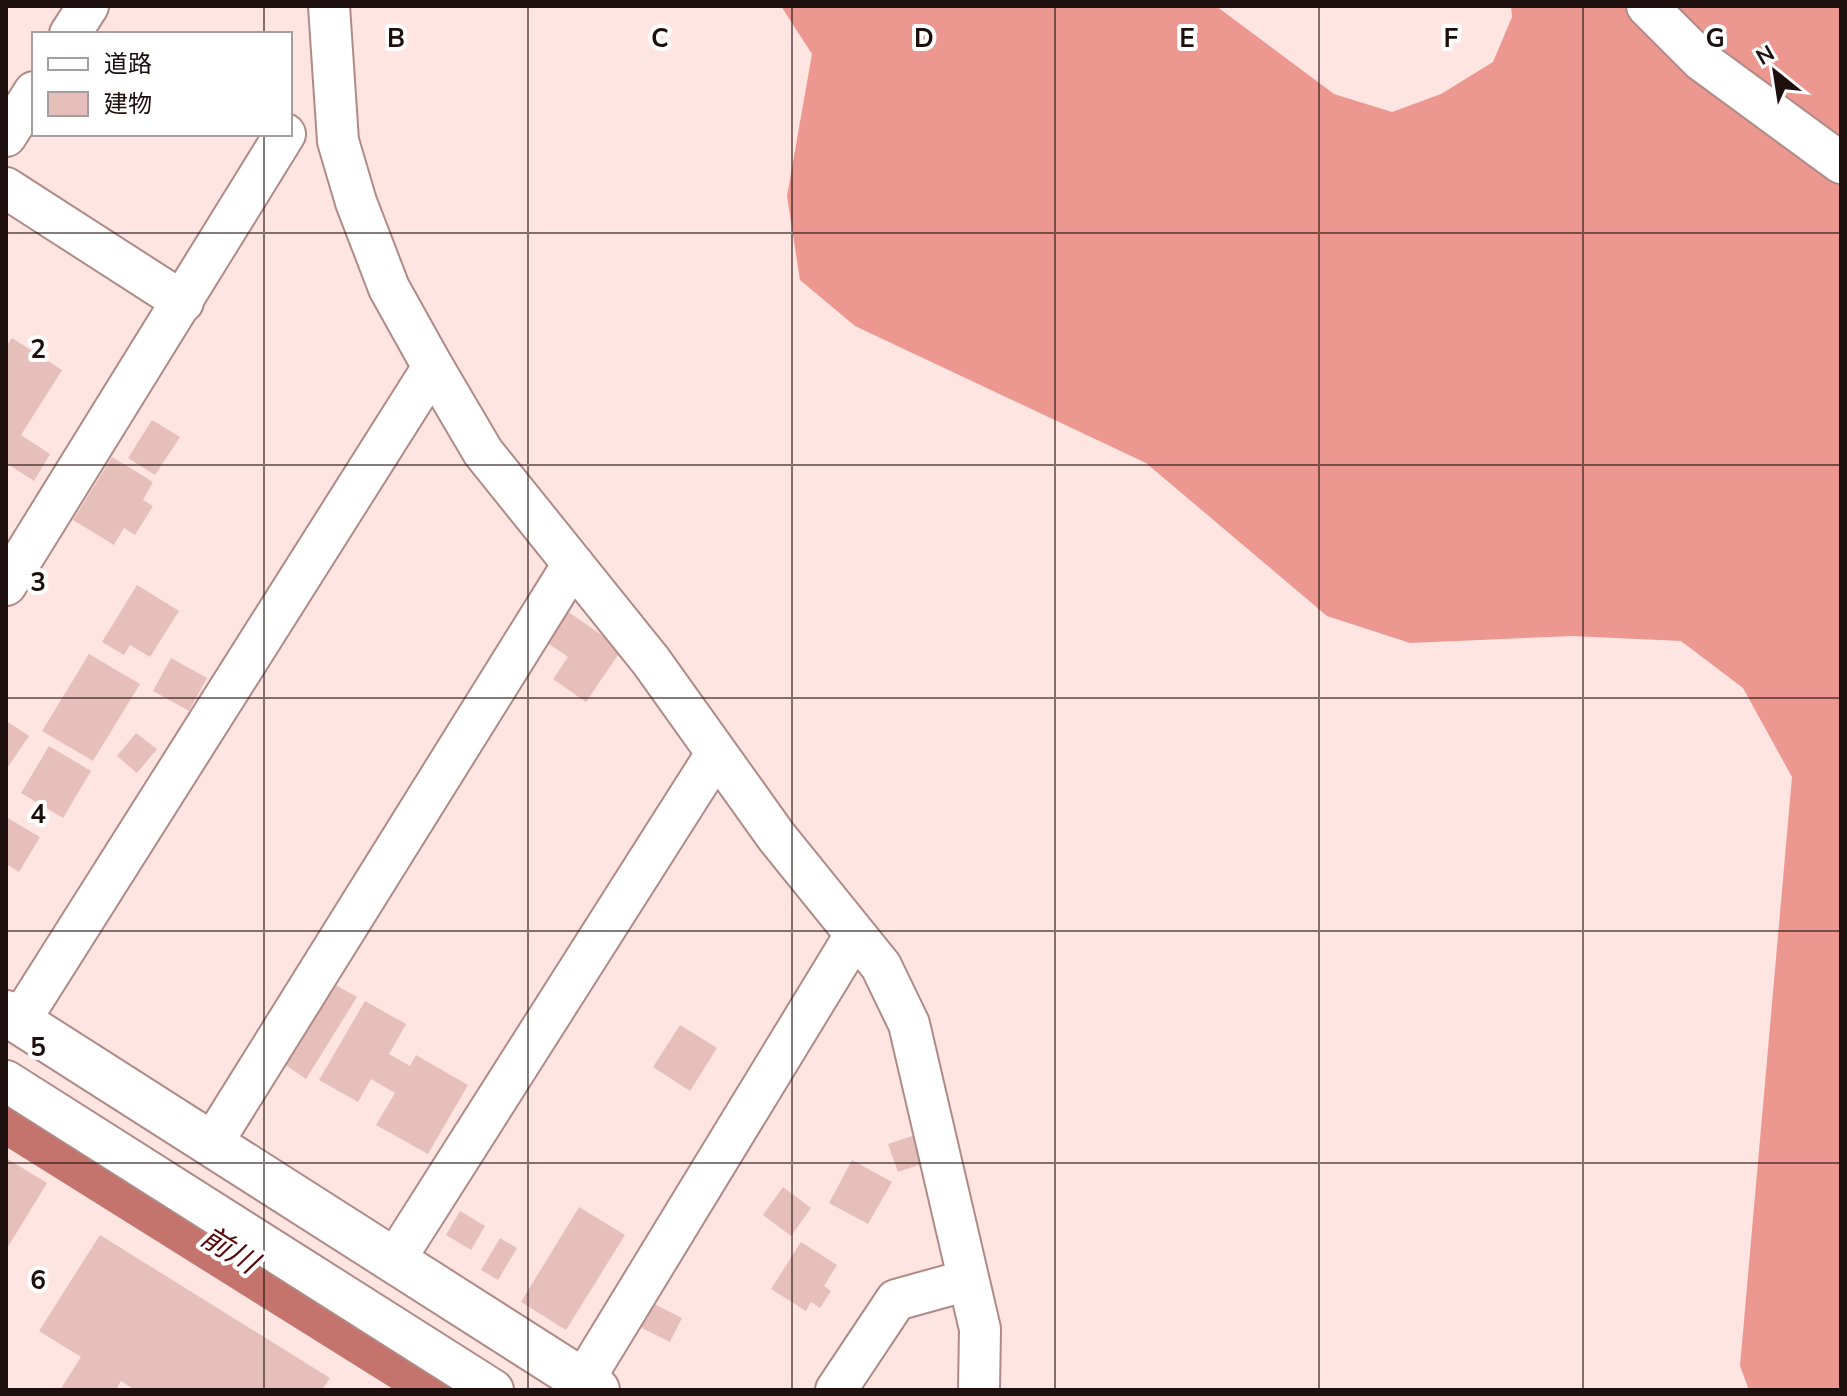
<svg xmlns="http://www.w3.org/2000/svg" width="1847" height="1396" viewBox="0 0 1847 1396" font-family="Mulish,'Noto Sans JP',sans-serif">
<rect width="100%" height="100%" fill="#fee5e2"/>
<path fill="#ec9890" d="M781,6h435l118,88 58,18 49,-18 52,-32 19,-45 -1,-11h330v1384h-92l-9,-24 52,-589 -49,-89 -62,-47 -109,-5 -162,7 -83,-27 -181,-153 -291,-137 -55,-46 -13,-84 25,-142z"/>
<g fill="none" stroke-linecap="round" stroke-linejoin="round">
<path stroke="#c4746c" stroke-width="64" d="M6,1109l449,281"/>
</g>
<g fill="#e7bfba">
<path d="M12,338l50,32 -41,65 29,19 -16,27 -28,-18v-116z"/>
<path d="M152,420l28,17 -25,38 -27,-17z"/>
<path d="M112,457l41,25 -10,18 10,6 -18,29 -11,-7 -10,17 -41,-25z"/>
<path d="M137,585l42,26 -29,46 -20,-12 -6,10 -22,-13z"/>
<path d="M567,611l55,38 -36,53 -33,-23 15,-22 -22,-15z"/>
<path d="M89,654l51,30 -47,77 -51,-30z"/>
<path d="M171,658l36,20 -18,33 -36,-20z"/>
<path d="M6,721l23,15 -23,34z"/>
<path d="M136,733l21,16 -20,24 -20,-17z"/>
<path d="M49,746l42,25 -28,47 -42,-25z"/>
<path d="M6,817l34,20 -21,35 -13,-8z"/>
<path d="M334,984l23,13 -51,82 -22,-15z"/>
<path d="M365,1001l41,23 -17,30 21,12 6,-11 52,30 -40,69 -52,-29 19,-32 -24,-14 -13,23 -39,-22z"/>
<path d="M680,1025l37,23 -27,43 -37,-24z"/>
<path d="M915,1135l9,28 -26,9 -10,-28z"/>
<path d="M6,1158l41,25 -41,67z"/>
<path d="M852,1160l40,22 -24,42 -39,-21z"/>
<path d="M783,1187l28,21 -20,28 -28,-21z"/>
<path d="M579,1207l46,28 -59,95 -45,-28z"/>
<path d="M460,1211l25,15 -14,24 -25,-15z"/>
<path d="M100,1235l230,143 -8,12h-187l-14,-9 -5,9h-56l21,-33 -42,-26z"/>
<path d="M500,1238l17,10 -19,32 -17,-10z"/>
<path d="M801,1242l36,23 -13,21 7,5 -11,17 -9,-6 -5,9 -35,-22z"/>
<path d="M652,1303l30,15 -12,24 -30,-15z"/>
</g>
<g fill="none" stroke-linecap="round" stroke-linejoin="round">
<g stroke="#b08a86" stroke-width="44">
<g id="street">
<path d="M329,6l9,135 18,61 33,86 44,79 50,85 168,209 125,175 105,130 28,58 71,305 -1,61"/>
<path d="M1647,6l55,55 139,102"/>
<path d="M70,34l18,-28"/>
<path d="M6,136l28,-44"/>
<path d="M6,188l177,114"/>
<path d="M6,585l279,-451"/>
<path d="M19,1022l414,-655"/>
<path d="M6,1081l487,309"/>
<path d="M211,1145l362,-581"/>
<path d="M394,1261l322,-507"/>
<path d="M583,1381l272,-446"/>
<path d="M836,1390l60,-90 72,-20"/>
</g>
</g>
<g stroke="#b08a86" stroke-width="48">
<path id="secondary" d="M6,1013l591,377"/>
</g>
<use href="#street" stroke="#fff" stroke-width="40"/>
<use href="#secondary" stroke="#fff" stroke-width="44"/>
</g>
<path fill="none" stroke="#1c0f0d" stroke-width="2" stroke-opacity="0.55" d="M264,6v28M528,6v1384M792,6v1384M1055,6v1384M1319,6v1384M1583,6v1384M264,134v1256M6,233h1835M6,465h1835M6,698h1835M6,931h1835M6,1163h1835"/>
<g text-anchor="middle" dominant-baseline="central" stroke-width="8" stroke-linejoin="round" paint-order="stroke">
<g font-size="30" font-style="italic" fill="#560c0d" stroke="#fff">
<text transform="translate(230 1249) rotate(32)">前川</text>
</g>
</g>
<g font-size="26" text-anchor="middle" font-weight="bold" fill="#1c0f0d" stroke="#fff" stroke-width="8" stroke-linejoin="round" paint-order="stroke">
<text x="396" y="47">B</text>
<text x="660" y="47">C</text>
<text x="924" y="47">D</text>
<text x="1187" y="47">E</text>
<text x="1451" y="47">F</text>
<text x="1715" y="47">G</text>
<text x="38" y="358">2</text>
<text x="38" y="591">3</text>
<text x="38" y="823">4</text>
<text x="38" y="1056">5</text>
<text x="38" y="1289">6</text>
</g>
<rect width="1847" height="1396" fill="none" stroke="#1c0f0d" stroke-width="16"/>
<rect x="32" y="32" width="260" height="104" fill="#ffffff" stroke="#a49f9e" stroke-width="2"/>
<rect x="48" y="58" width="40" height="12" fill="#ffffff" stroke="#a49f9e" stroke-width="2"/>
<text x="104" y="72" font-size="24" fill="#1c0f0d">道路</text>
<rect x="48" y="92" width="40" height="24" fill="#e7bfba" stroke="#a49f9e" stroke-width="2"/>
<text x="104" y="112" font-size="24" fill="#1c0f0d">建物</text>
<g transform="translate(1775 72) rotate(330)" stroke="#ffffff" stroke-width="6" paint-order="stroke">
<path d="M0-6L14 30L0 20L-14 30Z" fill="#1c0f0d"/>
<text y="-12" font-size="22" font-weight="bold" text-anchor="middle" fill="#1c0f0d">N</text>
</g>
</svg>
